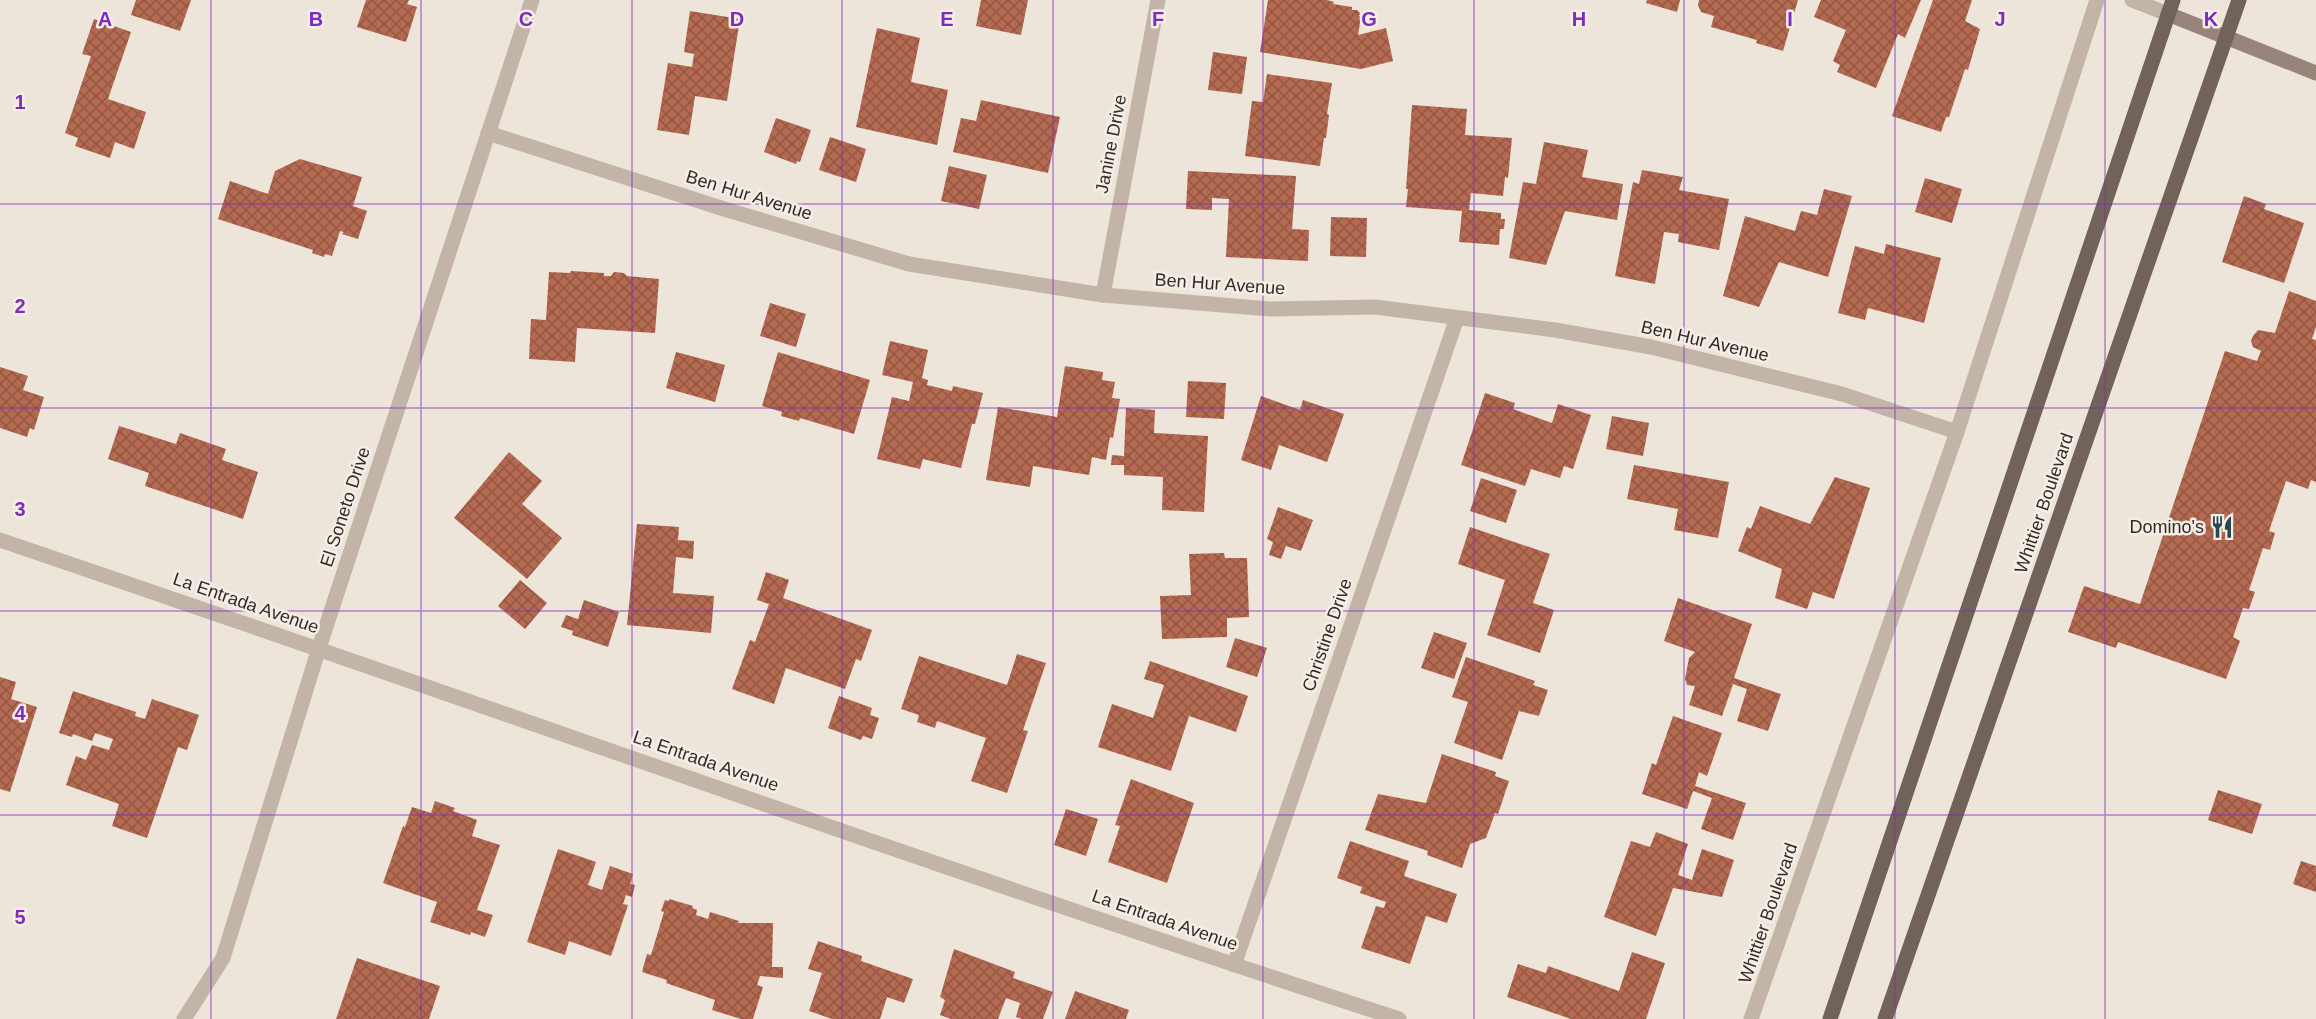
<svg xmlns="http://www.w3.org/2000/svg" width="2316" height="1019" viewBox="0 0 2316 1019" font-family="Helvetica,sans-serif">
<defs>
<pattern id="building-cross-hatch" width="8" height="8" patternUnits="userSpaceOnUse" patternTransform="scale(1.5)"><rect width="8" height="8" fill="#b46951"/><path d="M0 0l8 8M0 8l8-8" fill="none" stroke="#935743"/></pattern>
</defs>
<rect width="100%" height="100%" fill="#ede4da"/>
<g fill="url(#building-cross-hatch)">
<path d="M136,0h55l-11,31 -49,-16z"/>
<path d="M366,0h43l-2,4 10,3 -11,35 -49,-15z"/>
<path d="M981,0h47l-7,35 -45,-9z"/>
<path d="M1268,0h59l7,2 -1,2 19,3v3h5l3,3 -1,3 2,1 -3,18 28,-7 7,33 -32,8 -101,-17z"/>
<path d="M1647,0h33l-3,12 -31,-9z"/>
<path d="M1699,0h99l-15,51 -27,-8 1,-3 -46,-13 3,-11 -13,-4 -3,-7z"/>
<path d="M1821,0h100l-16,38 -7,-4 -22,54 -39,-16 3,-7 -7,-4 13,-31 -32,-13z"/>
<path d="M1933,0h39l-7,21 15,8 -12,41 -3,-1 -16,48h-3l-5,15 -49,-16z"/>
<path d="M690,11l50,8 -13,82 -32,-5 -6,39 -32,-5 11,-67 24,4 2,-13 -10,-2z"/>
<path d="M94,19l37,13 -23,67 38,13 -12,37 -19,-7 -5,16 -35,-12 3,-8 -13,-5 26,-77 -9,-2z"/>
<path d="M877,28l43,10 -9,44 37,8 -11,55 -81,-18z"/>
<path d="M1213,52l34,5 -5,37 -34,-4z"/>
<path d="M1267,74l65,9 -5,31 2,1 -3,23h-2l-4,28 -75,-10 7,-55 11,1z"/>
<path d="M981,100l79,17 -12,56 -95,-21 8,-34 15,3z"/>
<path d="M1412,105l55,4 -2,26 47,3 -4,40 -3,-1 -2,19 -32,-3 -2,17 32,3v6h4l-1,10h-4l-1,16 -40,-3 3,-31 -56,-4 2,-18h-2z"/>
<path d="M776,118l35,12 -11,32 -3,-1 -1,3 -32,-12z"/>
<path d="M830,137l36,12 -10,33 -37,-12z"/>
<path d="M1544,142l44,8 -6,27 41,7 -6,36 -52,-9 -19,54 -37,-7 14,-76 13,2z"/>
<path d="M300,159l62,18 -9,29 14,5 -9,28 -16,-5 2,-2 -4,-1 -8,25 -7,-2 -1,3 -12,-4 1,-3 -95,-31 12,-38 38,13 7,-23z"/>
<path d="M949,166l38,9 -8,34 -38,-8z"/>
<path d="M1642,170l41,7 -4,13 50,9 -10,51 -41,-8 1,-8 -15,-2 -9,52 -40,-8 18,-94 6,2z"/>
<path d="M1188,171l108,5 -4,53 17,1 -1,31 -82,-4 3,-58 -17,-1v12l-26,-1z"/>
<path d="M1925,178l37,11 -10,34 -37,-11z"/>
<path d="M1824,189l28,7 -24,81 -49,-15 -20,45 -36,-11 22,-80 50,15 6,-20 16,4z"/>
<path d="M2244,196l22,8 -2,5 40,14 -20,60 -62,-21z"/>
<path d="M1331,217l36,1 -1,39 -36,-1z"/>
<path d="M1886,244l55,14 -17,65 -56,-15 -3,12 -27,-7 17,-67 29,8z"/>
<path d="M571,271l33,2v3h7l3,-4 10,1 3,3 32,3 -4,54 -78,-5 -2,34 -46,-3 2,-40 15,1 3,-48 21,1z"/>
<path d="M2289,291l27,10v26l-4,12 4,1v142l-5,-2 -3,9 -22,-8 -17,50 6,2 -5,17 -7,-2 -14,42 6,2 -6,17 -6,-1 -10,29 7,4 -14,38 -108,-37 -2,6 -48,-16 16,-46 56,18 85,-253 32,10 4,-10 -8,-4 -2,-6 2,-5 5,-6 17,3z"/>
<path d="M770,303l36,11 -10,33 -36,-11z"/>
<path d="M890,341l38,9 -6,28 6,2 -1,5 25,6 1,-5 30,7 -8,31h-3l-11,44 -38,-9 -3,10 -43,-10 15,-62 17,4 4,-19 -31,-7z"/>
<path d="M676,352l49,13 -10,37 -49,-14z"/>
<path d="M778,352l92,28 -16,54 -54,-16 -1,3 -18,-5 1,-4 -20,-6z"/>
<path d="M1065,366l38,6 -1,8 13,2 -3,16 8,1 -7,39 -3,-1 -4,23 -14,-3 -3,18 -56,-9 -3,21 -44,-7 12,-73 59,10z"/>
<path d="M0,367l28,9 -5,14 21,7 -10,33 -4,-2 -3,9 -27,-9z"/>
<path d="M1188,381l38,2 -2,36 -38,-2z"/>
<path d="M1485,393l30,10 -2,6 39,14 6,-19 33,11 -18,54 -9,-3 -4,12 -29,-9 -6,17 -64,-21z"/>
<path d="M1261,396l39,14 3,-10 41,14 -17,48 -48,-17 -8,25 -30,-10z"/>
<path d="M1126,408l29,2 -1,23 54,3 -4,76 -42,-2 1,-33 -39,-2v-10h-13l1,-10 12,1z"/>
<path d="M1612,416l37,7 -6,33 -37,-7z"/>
<path d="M119,426l57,18 4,-11 46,16 -4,11 36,12 -15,47 -98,-33 4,-13 -41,-14z"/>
<path d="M509,452l33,29 -20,23 40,34 -35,41 -73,-61z"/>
<path d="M1634,465l95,17 -11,56 -44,-8 4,-21 -51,-10z"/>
<path d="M1835,477l35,11 -36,111 -21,-7 -6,17 -32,-11 7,-29 -44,-18 9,-24 4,2 9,-23 50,18z"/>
<path d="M1481,478l36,12 -11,33 -36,-12z"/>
<path d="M1278,507l35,13 -12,31 -15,-5 -5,13 -12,-4 4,-13 -6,-3z"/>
<path d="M637,524l42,3 -1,13 16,1 -1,18 -17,-2 -3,36 41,3 -3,37 -84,-8z"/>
<path d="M1470,527l80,27 -17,49 21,7 -14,43 -53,-18 18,-55 -47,-16z"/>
<path d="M1224,553l1,5h22l2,59 -22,1v19l-65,2 -2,-43 31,-1 -2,-41z"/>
<path d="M766,572l23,8 -6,18 89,32 -11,31 -5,-2 -11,30 -59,-21 -12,36 -42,-15 18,-49 5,2 14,-38 -12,-4z"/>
<path d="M520,580l27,23 -22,26 -27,-23z"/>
<path d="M1678,598l74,26 -18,54 47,16 -13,37 -31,-10 10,-32 -14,-5 -11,32 -33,-11 6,-19 -8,-1 -2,-6 4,-21 6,-6 -31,-11z"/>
<path d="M584,600l35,12 -11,35 -36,-12 1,-4 -12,-4 5,-12 12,4z"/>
<path d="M1434,632l33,11 -13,36 -33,-11z"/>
<path d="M1235,638l32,10 -10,29 -31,-10z"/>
<path d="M1017,654l29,9 -23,67 5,1 -21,62 -36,-12 15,-43 -49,-17 -2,7 -18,-6 2,-7 -18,-6 18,-53 88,29z"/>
<path d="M1466,657l69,24 -2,4 15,5 -9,26 -20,-5 -17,49 -48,-17 14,-41 -16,-5z"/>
<path d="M1150,661l98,35 -12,36 -47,-16 -18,55 -73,-24 14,-43 41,14 11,-33 -20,-6z"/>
<path d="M0,677l16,5 -5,17 26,8 -27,85 -10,-3z"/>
<path d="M73,691l63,21 -1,4 10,3 7,-20 47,16 -12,35 -9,-3 -31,91 -35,-12 7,-22 -53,-19 10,-29 10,4 6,-15 17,5 4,-11 -18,-6 -3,8 -19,-7 -1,3 -13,-4z"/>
<path d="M839,696l33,12 -2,7 9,3 -7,21 -9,-3 -2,4 -33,-12z"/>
<path d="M1673,716l49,17 -15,43 -8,-4 -4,14 51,17 -13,37 -32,-11 11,-31 -19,-7 -6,18 -45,-15 10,-31 4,2z"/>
<path d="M1442,754l54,18 -1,4 14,5 -11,33 -3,-1 -9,25 -16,6 -8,24 -35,-13 1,-4 -63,-21 13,-36 48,9z"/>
<path d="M1131,779l63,24 -27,80 -59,-21 12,-36 -5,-1z"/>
<path d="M2218,790l44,14 -10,30 -44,-14z"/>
<path d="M435,801l20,7 -2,3 24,9 -5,16 28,9 -23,65 16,5 -8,22 -14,-5 -1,3 -40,-13 7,-20 -54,-19 20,-57 2,1 7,-20 19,6z"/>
<path d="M1066,809l32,10 -12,37 -32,-11z"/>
<path d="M1656,832l32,12 -10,31 14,5 10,-31 32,11 -12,37 -49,-9 -17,48 -52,-19 27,-76 19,6z"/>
<path d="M1350,841l59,20 -5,15 53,18 -10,29 -21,-7 -16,48 -49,-16 15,-42 8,2 2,-6 -26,-9 2,-6 -25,-9z"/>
<path d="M558,849l38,13 -8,23 14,5 8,-24 23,8 -3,10 5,1 -3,12 -6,-2 -3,9 5,1 -17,51 -42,-15 -4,14 -38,-13z"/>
<path d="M2301,861l15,5v26l-23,-8z"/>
<path d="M669,899l24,7 -1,2 5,2 -1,5 12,4 2,-7 29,9 -1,2h35l-1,44h11v11l-23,-2 -3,9 6,2 -10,32h-12l-29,-9 3,-10 -49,-17 1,-3 -25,-8 5,-18 4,1 13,-43 -3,-1 4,-11 4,1z"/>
<path d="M818,941l44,15 -1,5 52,18 -9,24 -17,-6 -7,22h-48l-23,-8 13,-38 -14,-4z"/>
<path d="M954,949l61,23 -2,6 40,14 -10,27h-21l-6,-2 4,-14 -14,-5 -8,21h-47l-11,-4 5,-15 -5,-3z"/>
<path d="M1632,952l33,11 -19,56h-75l-64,-22 11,-33 28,9 2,-7 71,25z"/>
<path d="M357,958l83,28 -11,33h-93z"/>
<path d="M1075,991l54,19 -3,9h-61z"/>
</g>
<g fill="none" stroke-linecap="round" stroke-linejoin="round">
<g stroke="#c3b4a8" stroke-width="15">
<path d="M2132,0l36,14"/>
<path d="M488,133l236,76 185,55 194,31 167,14 105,-2 180,23 96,17 191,47 115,38"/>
<path d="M1103,295l55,-295"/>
<path d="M0,540c467,158 930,326 1399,479"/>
<path d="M1234,965l223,-647"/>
<path d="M184,1019l39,-61 96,-310 213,-648"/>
<path d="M1751,1019l206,-587 140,-432"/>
</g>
<path stroke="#97847a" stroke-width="15" d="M2168,14l148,59"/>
<g stroke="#71625a" stroke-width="15">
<path d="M1830,1019l343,-1019"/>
<path d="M1885,1019l354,-1019"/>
</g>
</g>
<path fill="none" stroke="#7b2cbf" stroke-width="1.5" stroke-opacity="0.55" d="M211,0v1019M421,0v1019M632,0v1019M842,0v1019M1053,0v1019M1263,0v1019M1474,0v1019M1684,0v1019M1895,0v1019M2105,0v1019M0,204h2316M0,408h2316M0,611h2316M0,815h2316"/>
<defs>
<g id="restaurant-bare" transform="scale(1.8)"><path d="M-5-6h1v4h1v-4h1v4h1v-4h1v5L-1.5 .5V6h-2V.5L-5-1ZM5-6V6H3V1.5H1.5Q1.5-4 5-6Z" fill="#234a4d" stroke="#f6eee6" stroke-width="2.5" paint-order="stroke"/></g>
</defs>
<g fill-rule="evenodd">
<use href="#restaurant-bare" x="2222" y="527"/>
</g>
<g text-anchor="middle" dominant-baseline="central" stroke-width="5" stroke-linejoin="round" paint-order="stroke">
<g font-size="18" fill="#312a27" stroke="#f6eee6">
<text transform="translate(1111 144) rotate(-79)">Janine Drive</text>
<text transform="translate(749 195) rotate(17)">Ben Hur Avenue</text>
<text transform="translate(1220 284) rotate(4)">Ben Hur Avenue</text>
<text transform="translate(1705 341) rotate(13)">Ben Hur Avenue</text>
<text transform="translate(2044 503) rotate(-71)">Whittier Boulevard</text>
<text transform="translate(345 507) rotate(-72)">El Soneto Drive</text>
<text transform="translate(246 603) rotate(19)">La Entrada Avenue</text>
<text transform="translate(1327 635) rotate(-71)">Christine Drive</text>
<text transform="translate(706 761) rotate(19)">La Entrada Avenue</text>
<text transform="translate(1768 913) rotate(-71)">Whittier Boulevard</text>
<text transform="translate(1165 920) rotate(19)">La Entrada Avenue</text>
</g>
<g font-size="18" fill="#312a27" stroke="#f6eee6" text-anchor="end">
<text x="2204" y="527">Domino's</text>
</g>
</g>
<g font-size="20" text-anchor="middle" font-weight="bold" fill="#7b2cbf" stroke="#f6eee6" stroke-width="5" stroke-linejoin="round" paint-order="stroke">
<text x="105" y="26">A</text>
<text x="316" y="26">B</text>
<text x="526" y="26">C</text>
<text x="737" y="26">D</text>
<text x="947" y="26">E</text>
<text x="1158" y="26">F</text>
<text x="1369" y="26">G</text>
<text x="1579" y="26">H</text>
<text x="1790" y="26">I</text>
<text x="2000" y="26">J</text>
<text x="2211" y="26">K</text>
<text x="20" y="109">1</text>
<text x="20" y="313">2</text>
<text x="20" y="516">3</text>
<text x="20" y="720">4</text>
<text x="20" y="924">5</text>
</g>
</svg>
